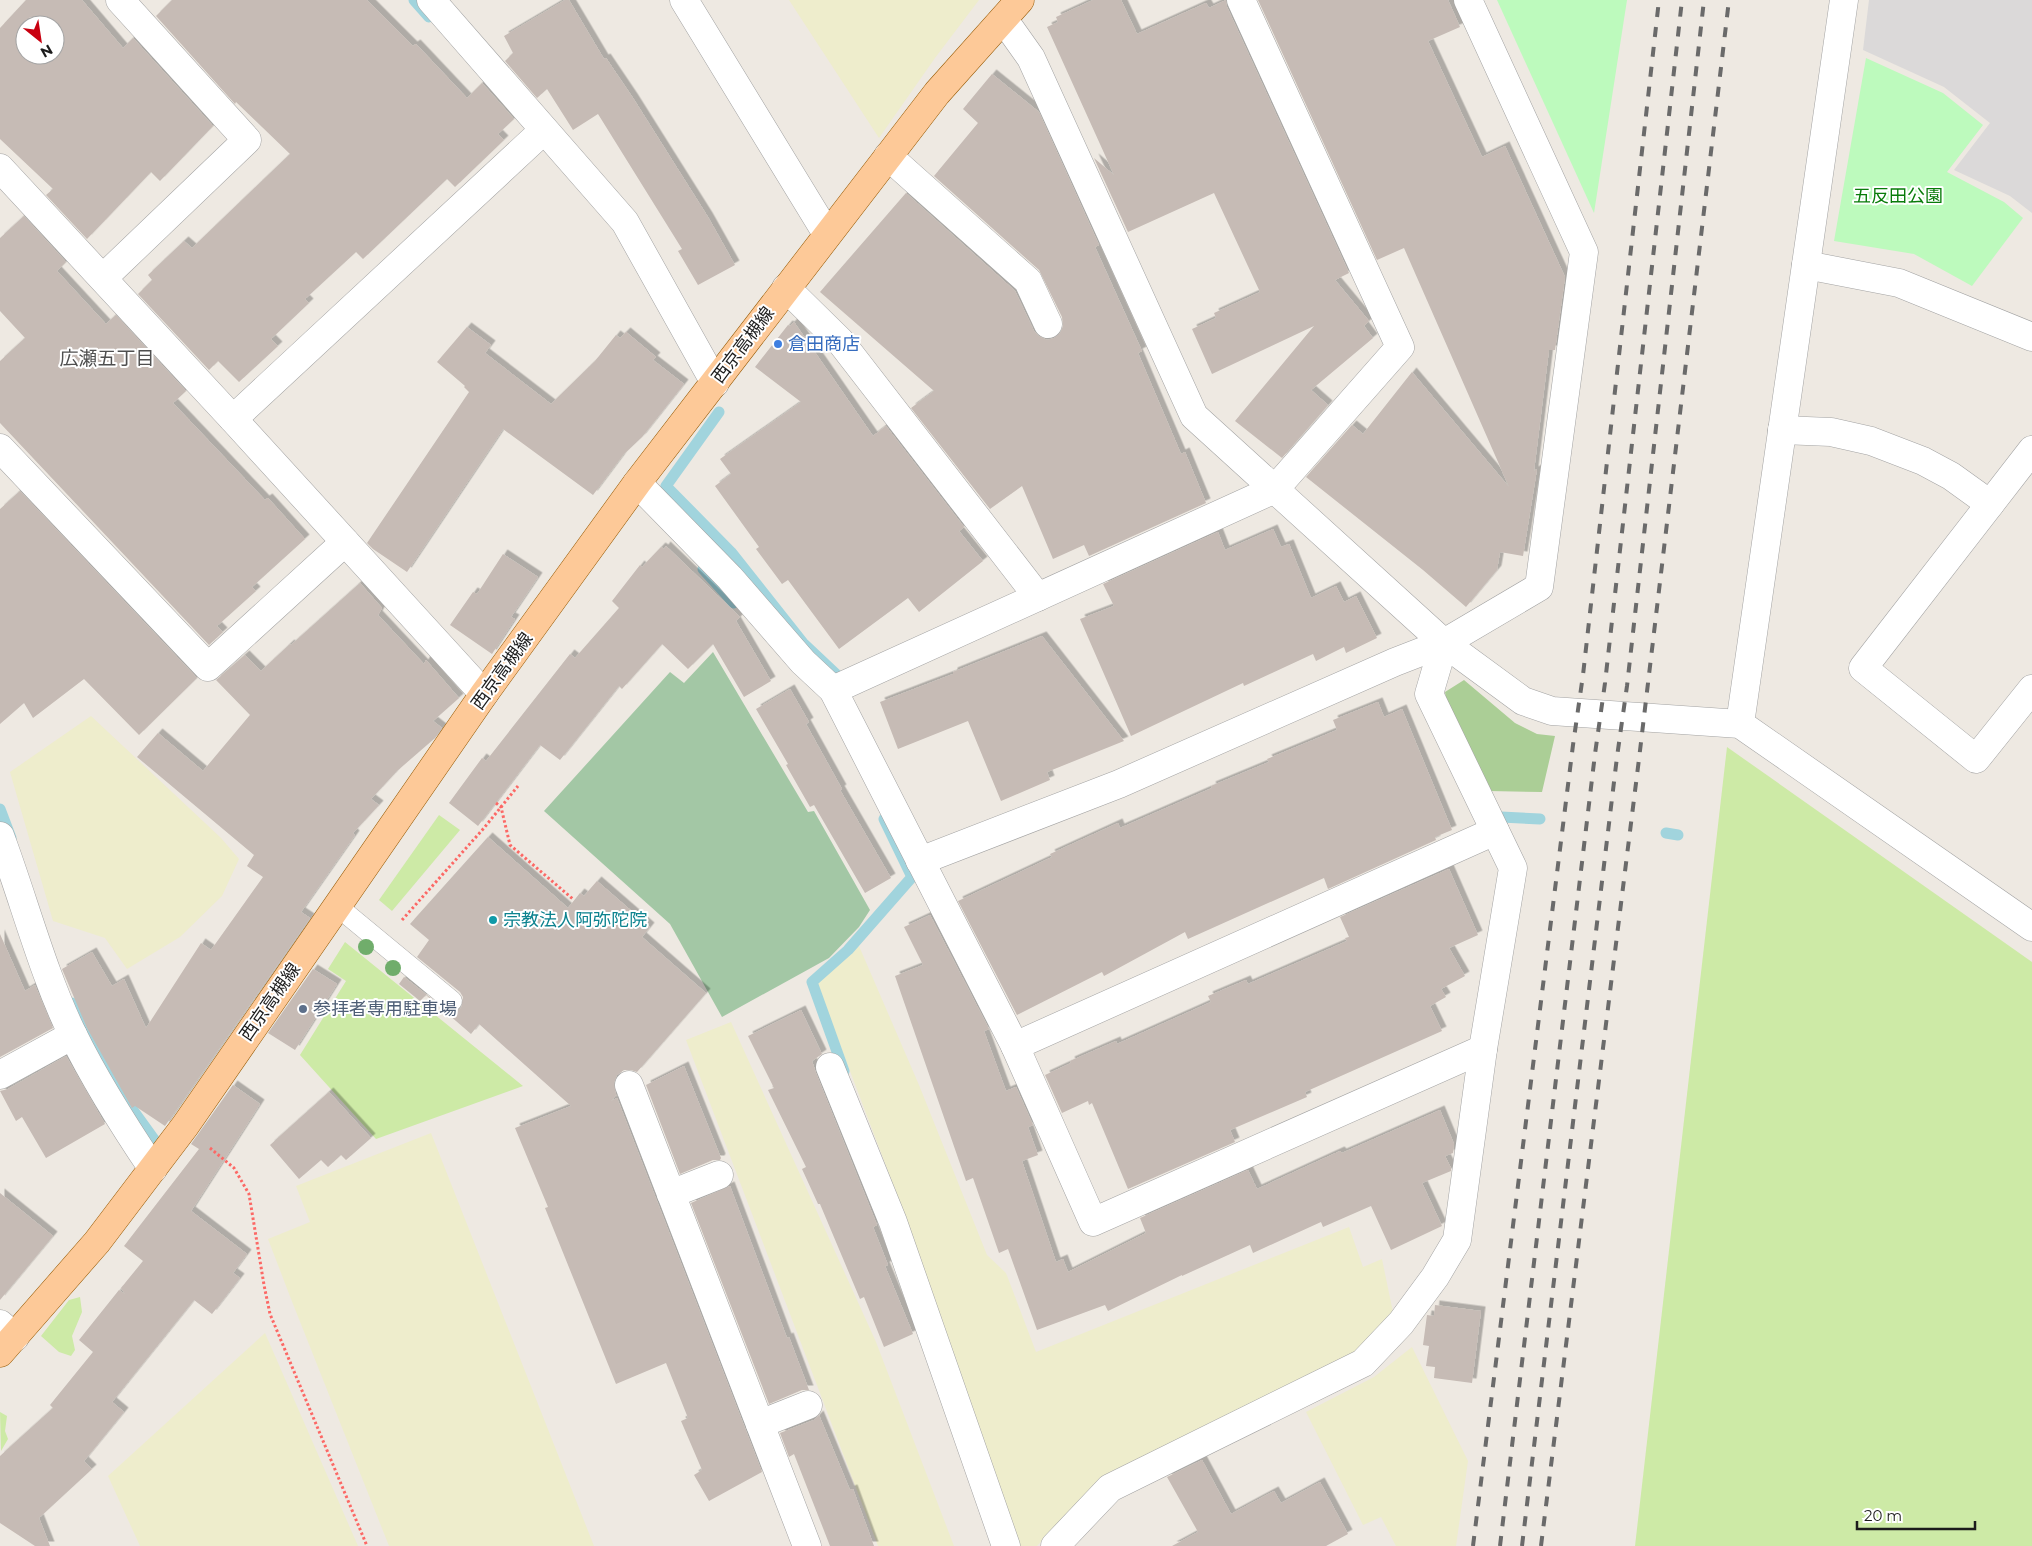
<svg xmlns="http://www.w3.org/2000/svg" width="2032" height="1546" viewBox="0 0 2032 1546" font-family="Montserrat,'Noto Sans JP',sans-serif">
<defs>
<filter id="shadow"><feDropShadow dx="4.5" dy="-4.5" stdDeviation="0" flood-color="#0004"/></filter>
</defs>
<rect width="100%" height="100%" fill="#eee9e2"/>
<path fill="#dbd9d9" d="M1869,0h163v213l-22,-17 -56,-26 36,-47 -46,-36 -81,-37z"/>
<g fill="#eeedcc">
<path d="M789,0h190l-44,58 -56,80z"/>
<path d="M91,716l130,122 18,21 -17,37 -42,41 -53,32 -22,-31 -52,-17 -43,-149z"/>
<path d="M859,946l60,139 68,170 19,18 30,79 313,-125 14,40 19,-8 13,63 -35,36 -257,121 -66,67h-24l-105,-322 -91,-240z"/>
<path d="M731,1022l145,320 78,204h-76l-192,-506z"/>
<path d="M431,1133l163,413h-205l-98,-247 -23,-60 42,-17 -14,-36z"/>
<path d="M265,1333l93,213h-218l-32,-70z"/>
<path d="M1412,1347l56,114 -12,85h-60l-15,-29 -18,8 -57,-113 68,-35z"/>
</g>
<g fill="#cdeaa6">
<path d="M1727,747l305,215v584h-397z"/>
<path d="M439,815l21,15 -68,81 -13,-11z"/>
<path d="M345,942l178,144 -147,53 -76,-84 46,-74 -18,-12z"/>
<path d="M80,1297l2,15 -10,24 3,14 -4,6 -12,-4 -18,-16 28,-36z"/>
<path d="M0,1412l7,4 -2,15 3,8 -7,12z"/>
</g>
<path fill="#abce96" d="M1464,680l51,43 22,11 18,2 -13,56 -53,-1 -42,-86 -2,-13z"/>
<path fill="#a3c7a5" d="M713,652l95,160 6,-1 56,99 -11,17 -30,31 -107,59 -52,-93 -126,-113 126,-139 14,11z"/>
<g fill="#bdfabd">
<path d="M1497,0h130l-33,213z"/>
<path d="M1866,58l77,35 40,32 -36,47 57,30 19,16 -51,68 -58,-32 -80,-13z"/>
</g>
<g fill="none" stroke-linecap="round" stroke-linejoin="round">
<g stroke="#a1d4dd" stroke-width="11">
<path d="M414,0l15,17"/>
<path d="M719,412l-53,74 65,66 72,91 34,32"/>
<path d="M703,569l31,34"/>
<path d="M0,809l11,29"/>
<path d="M1501,817l39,2"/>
<path d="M1666,833l12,2"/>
<path d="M72,1003l50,92 39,54"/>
<path d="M844,1071l-32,-89 36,-32 64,-73 -28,-58"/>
</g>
</g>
<g fill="#c6bbb5" fill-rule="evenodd" filter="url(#shadow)">
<path d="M26,0h56l41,48 10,-10 80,88 -53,55 -9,-9 -64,67 -41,-44 7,-6 -53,-50v-111zM25,25h30v30h-30z"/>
<path d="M172,0h195l46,46 3,-2 51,54 15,-15 32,36 -16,15 6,6 -49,47 -8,-8 -84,80 -7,-7 -51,47 4,4 -38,36 7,7 -39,36 -21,-21 -9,9 -71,-76 14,-14 -4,-5 36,-34 8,7 98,-94 -54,-52 -1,2 -79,-88z"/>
<path d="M565,0h4l35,59 2,-1 27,40 75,119 27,48 -37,20 -20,-34 4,-2 -84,-135 -25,16 -26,-41 -10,9 -32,-37 8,-8 -9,-17z"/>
<path d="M1093,0h28l16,34 69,-31 3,5 17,-8 1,7 122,266 -14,7 34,41 -5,5 9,12 -62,52 17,15 -46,53 -47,-37 79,-95 -102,48 -20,-45 24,-11 -2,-5 46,-21 -46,-99 -86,39 -34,-74 20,17 -67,-148 11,-5 -2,-5z"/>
<path d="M1258,0h190l12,27 -32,14 54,116 23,-11 60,131 -10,73h-6l-15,121 3,-2 -14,87 -23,-4 -3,18 -31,37 -43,-37 -117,-93 46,-52 11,9 49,-62 97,115 -105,-239 -27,12z"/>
<path d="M992,74l47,38 60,133 -4,2 47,104 -4,2 43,101 4,-2 21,51 -117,53 -5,-11 -31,14 -31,-73 -32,23 -79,-101 23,-17 -114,-99 86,-99 109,98 19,40 5,5 8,4 7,-2 6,-5 3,-7 -1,-9 -23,-47 -105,-94 44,-53 -15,-14z"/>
<path d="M24,216l42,46 -9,9 49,53 10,-9 70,76 -13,12 92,97 3,-2 37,41 -53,48 4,4 -39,35 6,6 -14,13 -209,-222v-62l25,-23 -25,-27v-73z"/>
<path d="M794,322l79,114 13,-10 78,101 -5,4 24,30 -64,51 -11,-14 -69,51 -51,-69 -6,4 -26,-35 3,-2 -44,-61 16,-12 -11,-15 81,-57 -46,-35 33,-42 2,1z"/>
<path d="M467,327l24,18 -6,8 66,51 44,-43 21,-26 4,3 6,-6 30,25 -3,3 31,24 -42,53 -19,18 -30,40 -90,-66 -96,143 -34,-23 -6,-6 102,-151 -5,-5 1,-1 -28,-24z"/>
<path d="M20,491l177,187 -58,57 -55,-56 -51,39 -9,-15 -24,21v-215z"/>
<path d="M1273,529l8,18 8,-3 22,54 25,-12 8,16 12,-6 21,42 -31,15 -2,-6 -28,14 -3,-7 -69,32 -1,-3 -112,53 -51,-117 34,-13 -11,-22 115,-52 7,18z"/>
<path d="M666,546l74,71 -4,4 35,60 -27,16 -31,-53 -25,25 -26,-25 -40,45 -3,-3 -59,74 -20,-15 -62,81 -29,-23 33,-45 4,3 84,-107 5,4 44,-50 -7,-7 28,-36 2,2 19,-20 3,2z"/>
<path d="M503,554l35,23 -27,40 4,2 -23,35 -42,-29 23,-33 4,2z"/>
<path d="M360,583l22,25 -4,7 46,49 2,-4 33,38 -26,23 9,7 -7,10 -38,33 -26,28 8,6 -26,28 2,2 -54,77 9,6 -145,208 -30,-20 -3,2 -45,-80 -25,-59 30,-17 20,34 12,-7 22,49 55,-85 10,7 52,-73 -16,-11 7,-11 -117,-98 21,-24 45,38 47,-56 -34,-35 29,-25 16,16 29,-27 1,1z"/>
<path d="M1042,636l82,105 -77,31 3,8 -49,21 -33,-80 -70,28 -18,-47 73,-28v-2z"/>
<path d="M790,689l19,33 -3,2 36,65 -2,1 51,88 -26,15 -51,-88 -4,2 -24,-42 2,-1 -32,-55z"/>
<path d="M1378,702l6,15 18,-8 50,121 -17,7 1,3 -108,49 -4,-11 -136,61 -3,-7 -81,44 -2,-4 -85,43 -59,-114 94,-44 -2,-3 68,-31 2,5 92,-40 -1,-2 58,-24 -2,-3 70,-29 -4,-10z"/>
<path d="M488,837l80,71 12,-15 4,3 13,-15 53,46 -8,10 64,56 -69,79 -6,-2h-7l-7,5 -3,8 2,12 -5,6 6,-3 145,374 -53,29 -15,-26 8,-5 -21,-49 7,-3 -22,-55 -50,21 -71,-176 3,-1 -33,-79 56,-22 -92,-82 -8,10 -45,-39 -6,6 -21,-17 5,-7 46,36 6,-1 5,-4 2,-11 -3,-5 -43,-35 12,-17 -19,-16z"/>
<path d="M1449,869l29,66 -29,13 16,28 -24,13 5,8 -16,9 12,25 -137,61 2,5 -77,33 5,12 -107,47 -36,-86 -3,2 -1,-4 -26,12 -17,-38 26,-12 -1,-2 46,-20 1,3 94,-42 -3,-6 38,-16 2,4 99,-43 -2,-3 4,-1 -9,-20z"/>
<path d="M930,915l59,114 -5,2 22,60 10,-4 17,38 -5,2 10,28 -16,6 34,101 7,-3 5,13 78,-39 -6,-15 108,-48 9,19 83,-38 2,2 98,-43 14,34 -1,9 -8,3 6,12v3l-29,12 20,43 -51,24 -20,-44 -48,21 -2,-5 -68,31 -3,-8 -68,31v-1l-74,36 -3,-6 -68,25 -29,-81 -9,4 -26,-75 -7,3 -71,-205 28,-11 -19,-38z"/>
<path d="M0,934l25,57 10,-6 18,43 -53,29z"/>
<path d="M313,969l24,15 -42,66 -27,-17z"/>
<path d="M801,1010l21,44 -10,7 4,12 61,152 -4,2 15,38 -3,1 28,68 -29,13 -20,-50 -4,2 -40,-95h-2l-16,-35 4,-2 -38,-77 6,-2 -26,-52z"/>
<path d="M66,1056l39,68 -59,34 -24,-41 -6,4 -16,-30 8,-2z"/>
<path d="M684,1066l37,92 -1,2h-7l-33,14 -34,-89z"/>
<path d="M233,1085l27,19 -69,107 56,43 -14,19 7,5 -28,36 -18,-14 -82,102 12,10 -40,49 8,8 -53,49 11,28h-15l-35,-23v-67l53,-48 -3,-3 43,-53 -14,-12 40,-50 6,4 -4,-6 22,-27 -19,-15 75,-97 -8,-5z"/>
<path d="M329,1092l42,46 -25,22 -5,-5 -13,12 -7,-7 -22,19 -29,-34z"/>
<path d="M730,1186l57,152 2,-1 20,53h-7l-33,14 -78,-201z"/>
<path d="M0,1193l53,43 -53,64z"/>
<path d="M1435,1305l46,6 -9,72 -38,-5 1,-11 -9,-1 3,-20 -6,-1 4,-30 7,1z"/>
<path d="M819,1415l31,75 3,-1 21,57h-44l-36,-92 -5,3 -9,-24 34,-13z"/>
<path d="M1202,1460l29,54 43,-23 7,12 39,-21 28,52 -22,12h-154l26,-14 -31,-55z"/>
</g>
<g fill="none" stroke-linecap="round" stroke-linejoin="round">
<g stroke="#a3a3a3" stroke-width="21">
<path id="service" d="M337,906l115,95"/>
</g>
<g stroke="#a3a3a3" stroke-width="29">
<g id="minor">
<path d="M431,0l194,222 90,161"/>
<path d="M684,0l143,234"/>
<path d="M1004,20l27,38 163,358 250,227 79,58 29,10 188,13 292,203"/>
<path d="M888,156l140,125 20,43"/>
<path d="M0,168l233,251 251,275"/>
<path d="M1806,265l93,18 133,54"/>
<path d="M103,278l144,-138 -127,-140"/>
<path d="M786,288l54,53 198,256"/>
<path d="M233,419l311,-289"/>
<path d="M1782,430l49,2 40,9 52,20 28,15 39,28"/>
<path d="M0,448l208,219 137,-125"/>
<path d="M2032,450l-169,218 113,91 56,-70"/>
<path d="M637,483l93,95 73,84 30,28 182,356 78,176 390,-173"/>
<path d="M833,690l442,-201 125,-142 -159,-347"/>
<path d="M1740,724l104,-724"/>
<path d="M0,836c24,64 43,138 73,199 23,47 51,91 80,134"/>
<path d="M920,861l199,-77 276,-122 49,-19 95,-56 45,-335 -116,-252"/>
<path d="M1015,1046l480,-215"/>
<path d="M830,1067l63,155 113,324"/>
<path d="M0,1075l73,-40"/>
<path d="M629,1085l178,461"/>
<path d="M671,1194l48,-19"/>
<path d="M0,1324l15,13"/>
<path d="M760,1424l48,-19"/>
<path d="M1055,1546l55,-58 253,-125 38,-40 34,-46 22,-37 26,-191 30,-181 -84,-174 15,-51"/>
</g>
</g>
<g stroke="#955800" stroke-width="29">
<path id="primary" d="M0,1353l97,-111 88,-116 299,-432 153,-211 300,-390 83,-93"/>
</g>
<g stroke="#fc6865" stroke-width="3" stroke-dasharray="2.5 2.5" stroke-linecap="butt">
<path d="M496,803l5,4 9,38 64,55"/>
<path d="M402,920l82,-92 34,-42"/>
<path d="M210,1148l24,20 15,26 15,91 6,29 97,232"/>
</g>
<use href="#service" stroke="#fff" stroke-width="20"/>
<use href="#minor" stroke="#fff" stroke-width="28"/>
<use href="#primary" stroke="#fdc998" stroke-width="28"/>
<g stroke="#6a6a6a" stroke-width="4" stroke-dasharray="10 10" stroke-linecap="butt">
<path d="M1473,1546l100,-801 10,-70 76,-675"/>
<path d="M1500,1546l95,-792 10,-71 77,-683"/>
<path d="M1522,1546l95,-789 10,-71 77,-686"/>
<path d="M1541,1546l98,-787 90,-759"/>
</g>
</g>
<g fill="#70ad6b">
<circle cx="366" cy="947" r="8"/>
<circle cx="393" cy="968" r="8"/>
</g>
<circle fill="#3f7fe0" stroke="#fff" stroke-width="2" cx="778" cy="344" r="5"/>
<circle fill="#0f9aa8" stroke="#fff" stroke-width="2" cx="493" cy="920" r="5"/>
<circle fill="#5c6f8a" stroke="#fff" stroke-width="2" cx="303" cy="1009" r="5"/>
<g text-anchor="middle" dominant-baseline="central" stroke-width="4" stroke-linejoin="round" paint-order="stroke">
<g font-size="18" fill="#097c0a" stroke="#fff">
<text x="1898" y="196">五反田公園</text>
</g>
<g font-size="18" fill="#366cbe" stroke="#fff" text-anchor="start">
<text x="788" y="344">倉田商店</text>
</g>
<g font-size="18" fill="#1c1c1c" stroke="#fff">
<text transform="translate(743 345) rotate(-53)">西京高槻線</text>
<text transform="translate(502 671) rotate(-54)">西京高槻線</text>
<text transform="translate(270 1002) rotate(-55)">西京高槻線</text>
</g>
<g font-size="18" fill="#0d838f" stroke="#fff" text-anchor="start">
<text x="503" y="920">宗教法人阿弥陀院</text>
</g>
<g font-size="18" fill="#4e5e75" stroke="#fff" text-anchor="start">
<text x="313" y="1009">参拝者専用駐車場</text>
</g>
<g font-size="19" fill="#4f4f4f" stroke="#fff">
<text x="107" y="358">広瀬五丁目</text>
</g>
</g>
<g transform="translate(40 40) rotate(150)"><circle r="24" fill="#ffffff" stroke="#a4a4a4"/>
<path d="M0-4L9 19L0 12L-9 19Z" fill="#c90010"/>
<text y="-8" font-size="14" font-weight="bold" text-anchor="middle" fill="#1c1c1c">N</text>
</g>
<path d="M1857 1521v8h118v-8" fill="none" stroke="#1c1c1c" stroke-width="2.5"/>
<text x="1864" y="1521" font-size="15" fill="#1c1c1c" stroke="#ffffff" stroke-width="4" paint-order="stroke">20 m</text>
</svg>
